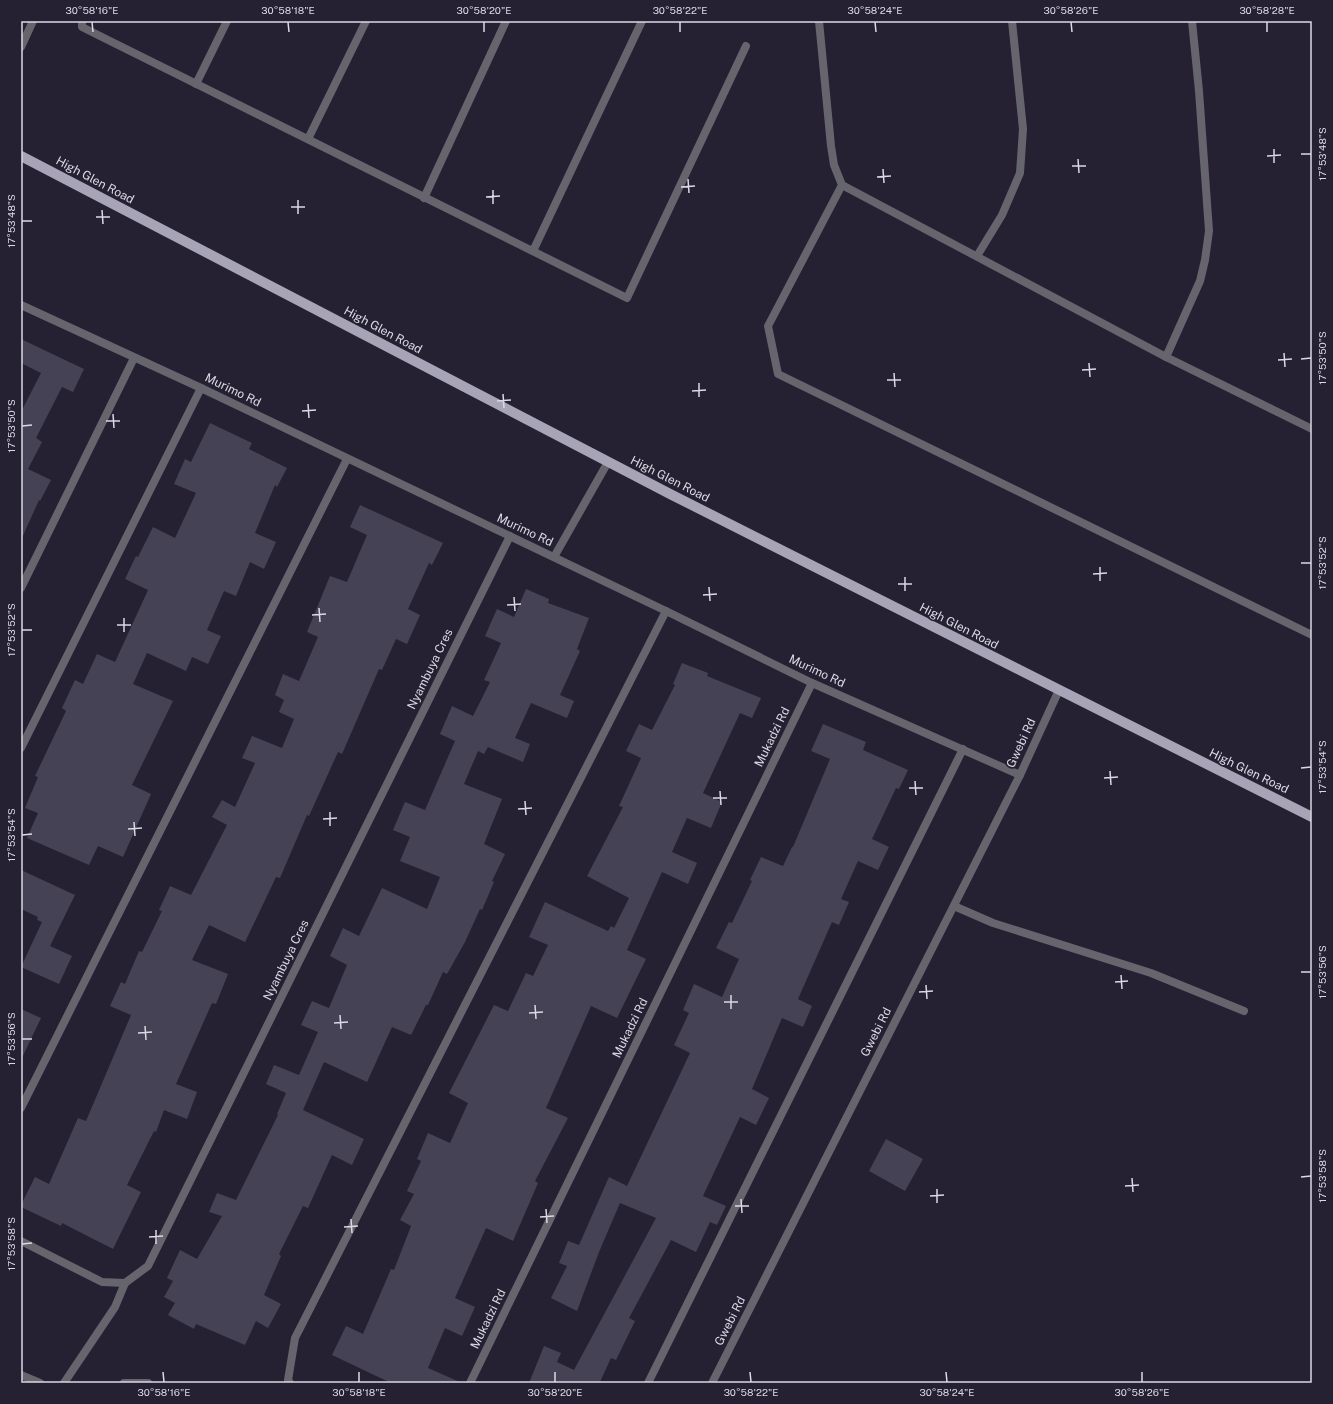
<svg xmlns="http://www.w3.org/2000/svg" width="1333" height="1404" viewBox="0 0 1333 1404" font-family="'Public Sans',sans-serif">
<rect width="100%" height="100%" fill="#252132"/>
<g fill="#464255">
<path d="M21,339l63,30 -11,23 -11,-5 -26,51 6,4 -14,27 23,11 -11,21 -1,-1 -18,40v-128l20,-39 -20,-10z"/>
<path d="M210,423l42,20 -3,6 38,19 -10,19 -2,-2 -20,48 21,9 -12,27 -14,-7 -14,34 -12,-5 -17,39 14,6 -13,28 -16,-7 -6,14 -39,-18 -14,31 40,17 -41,84 19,9 -28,63 -25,-11 -9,19 -62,-27 11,-25 -13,-5 13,-31 -3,-1 31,-65 -4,-3 13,-28 8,4 14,-30 18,8 33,-72 -23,-11 11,-23 2,1 15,-30 22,11 21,-45 -22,-9 11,-25 6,3z"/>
<path d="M360,505l83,38 -11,22 -3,-2 -21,46 12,6 -13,29 -11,-5 -14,31 -3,-1 -37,85 -4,-2 -29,64 -2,-1 -27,63 -4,-1 -31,65 -36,-17 -17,35 36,14 -12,30 -4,-1 -36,81 21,8 -10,27 -23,-9 -8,22 -2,-1 -27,54 14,7 -28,57 -51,-26 -1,3 -40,-19v-2l14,-28 14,7 29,-66 8,3 45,-106 -21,-9 11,-24 4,2 14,-33 3,1 20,-41 -3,-1 11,-24 21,9 36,-70 -15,-8 10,-17 13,7 20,-44 -13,-5 10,-22 30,12 12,-29 -15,-7 5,-12 -9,-5 8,-21 16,7 19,-44 -11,-5 23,-56 17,6 20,-47 -17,-8z"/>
<path d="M526,589l23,10 -1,4 41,15 -12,31 3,2 -20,44 14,6 -7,17 -36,-15 -16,35 15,6 -7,18 -35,-15 -4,7 -6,-3 -14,33 38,15 -18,45 21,10 -13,27 2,1 -12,28 -2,-1 -15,33 -18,32 -4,-2 -15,33h-2l-15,30 -19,-8 -25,55 -43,-20 -21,48 61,29 -12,26 -20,-10 -24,53 -5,-2 -24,48 2,2 -17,39 17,9 -13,24 -12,-7 -11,24 -49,-21 -2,5 -26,-14 7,-12 -11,-6 9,-16 -6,-3 13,-28 17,9 25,-43 -13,-4 8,-19 19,7 42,-85 -1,-1 9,-21 -20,-9 8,-19 25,10 19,-43 -17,-7 11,-24 17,7 18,-43 -17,-9 13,-28 16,8 23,-48 45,21 13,-32 -40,-16 10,-24 -17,-7 12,-28 20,8 30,-69 -15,-7 12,-28 21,10 17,-34 -6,-2 17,-37 -16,-7 12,-27 17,8z"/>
<path d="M682,663l26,10 -1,3 54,22 -9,20 -12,-5 -37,80 19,9 -11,26 -24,-10 -15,34 25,11 -9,21 -26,-12 -35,78 19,9 -29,59 -26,-12 -45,102 22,10 -33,63 3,2 -25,58 -27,-13 -31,70 20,9 -13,29 -17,-8 -17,40 34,15h-71l-59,-28 14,-29 17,8 28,-65 3,1 17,-44 -11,-6 14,-26 -7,-3 14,-30 -4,-2 11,-26 22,10 18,-40 -19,-10 45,-88 14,6 18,-38 7,3 15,-31 -19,-8 16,-35 63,29 3,-5 3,2 15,-30 -42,-22 36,-69 -4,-1 22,-48 -15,-7 13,-27 13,6 23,-45 -2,-1z"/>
<path d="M823,724l43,18 -3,8 45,20 -9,19 -3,-1 -24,51 17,8 -11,23 -20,-9 -17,38 8,3 -10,23 -7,-3 -34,77 14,7 -9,21 -21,-9 -30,71 17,9 -13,27 -16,-8 -37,79 23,10 -9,19 -7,-3 -14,30 -25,-12 -42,78 6,3 -19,39 -5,-2 -11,24 2,1h-73l15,-37 17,7 -4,9 17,8 82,-152 -36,-15 -21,49 -22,59 -26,-13 16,-32 -8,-3 9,-22 11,4 30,-68 18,9 63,-133 -16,-8 15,-32 -6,-3 11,-26 28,13 17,-38 -23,-11 13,-26 3,1 20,-42 -2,-1 11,-23 22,9 9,-19h1l37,-88 -19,-8z"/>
<path d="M21,870l54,25 -25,51 22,10 -13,28 -38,-17 21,-45 -5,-2 1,-3 -17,-8z"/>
<path d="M21,1009l20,9 -20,42z"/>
<path d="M886,1139l37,20 -18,32 -36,-20z"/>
</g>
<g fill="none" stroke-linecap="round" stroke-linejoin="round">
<g stroke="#66646d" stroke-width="8">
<path d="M21,47l12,-26"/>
<path d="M954,906l39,17 158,50 93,38"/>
</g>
<g stroke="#66646d" stroke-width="8">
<path d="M82,21v6l24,12 521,259 119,-252"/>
<path d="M819,21l12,125 3,19 8,20 324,172 146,72"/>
<path d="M196,84l31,-63"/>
<path d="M308,139l58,-118"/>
<path d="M842,185l-74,141 10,48 534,261"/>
<path d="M424,198l82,-177"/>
<path d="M533,251l109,-230"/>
<path d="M977,256l25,-41 18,-42 3,-44 -11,-108"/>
<path d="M21,305l180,83 465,223 146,72 208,92"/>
<path d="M1166,357l34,-76 5,-21 4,-29 -10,-140 -7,-70"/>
<path d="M554,557l54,-95"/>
<path d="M21,588l113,-230"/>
<path d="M21,748l180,-360"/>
<path d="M21,1108l326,-649"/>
<path d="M21,1241l81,41 23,1 23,-17 362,-730"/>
<path d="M21,1375l19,8"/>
<path d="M64,1383l51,-76 10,-24"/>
<path d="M124,1383h24"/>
<path d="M290,1383l-2,-3 7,-42 371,-727"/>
<path d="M470,1383l342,-700"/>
<path d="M648,1383l315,-634"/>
</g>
<path stroke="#66646d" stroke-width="8" d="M712,1383l308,-608 39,-85"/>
<path stroke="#a8a4b7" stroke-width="10" d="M21,156l651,339 640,322"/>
</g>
<path fill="none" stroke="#dbd9e5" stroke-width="1.5" d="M92,22l1,10M288,22l1,10M484,22v10M680,22v10M875,22l1,10M1071,22l1,10M1267,22v10M1274,149v14M1301,154h10M1267,156l14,-1M1078,159l1,14M1072,166h14M883,169l1,14M877,177l14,-1M688,179l1,14M681,187l14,-1M493,190v14M486,197l14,-1M298,200v14M291,207h14M102,210l1,14M96,217h14M22,221h10M1284,353l1,14M1301,359l10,-1M1278,360l14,-1M1089,363l1,14M1082,370l14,-1M894,373l1,14M887,380h14M699,383v14M692,391l14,-1M503,394l1,14M497,401l14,-1M308,404l1,14M302,411l14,-1M113,414l1,14M106,421h14M22,426l10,-1M1301,563h10M1100,567v14M1093,574l14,-1M905,577v14M898,584h14M709,587l1,14M703,595l14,-1M514,597l1,14M507,605l14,-1M319,608l1,14M312,615l14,-1M124,618v14M117,625h14M22,630h10M1301,768l10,-1M1110,771l1,14M1104,778l14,-1M915,781l1,14M909,788h14M720,791l1,14M713,798h14M525,801l1,14M518,809l14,-1M330,812v14M323,819l14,-1M134,822l1,14M128,829l14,-1M22,835l10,-1M1301,972h10M1121,975l1,14M1115,982l13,-1M926,985l1,14M919,992l14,-1M731,995v14M724,1002h14M535,1005l1,14M529,1013l14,-1M340,1015l1,14M334,1023l14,-1M145,1026l1,14M138,1033l14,-1M22,1039h10M1301,1177l10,-1M1132,1178l1,14M1125,1186l14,-1M937,1189v14M930,1196l14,-1M741,1199l1,14M735,1206h14M546,1209l1,14M540,1217l14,-1M351,1219l1,14M344,1227l14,-1M156,1230v14M149,1237l14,-1M22,1244l10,-1M163,1372l1,10M359,1372v10M555,1372v10M750,1372l1,10M946,1372l1,10M1142,1372v10"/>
<g text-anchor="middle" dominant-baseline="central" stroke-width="3.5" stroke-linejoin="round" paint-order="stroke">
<g font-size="12" fill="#dbd9e5" stroke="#252132">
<text transform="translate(95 180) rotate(28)">High Glen Road</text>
<text transform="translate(383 330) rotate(28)">High Glen Road</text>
<text transform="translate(233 390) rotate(26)">Murimo Rd</text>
<text transform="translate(670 479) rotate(27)">High Glen Road</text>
<text transform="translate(525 530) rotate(25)">Murimo Rd</text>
<text transform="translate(959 626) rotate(27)">High Glen Road</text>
<text transform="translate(430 669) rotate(-64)">Nyambuya Cres</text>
<text transform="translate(817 671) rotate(25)">Murimo Rd</text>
<text transform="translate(772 737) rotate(-64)">Mukadzi Rd</text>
<text transform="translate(1021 743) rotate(-65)">Gwebi Rd</text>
<text transform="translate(1249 771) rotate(26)">High Glen Road</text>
<text transform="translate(286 960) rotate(-64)">Nyambuya Cres</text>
<text transform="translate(630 1028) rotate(-64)">Mukadzi Rd</text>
<text transform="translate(876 1032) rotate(-63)">Gwebi Rd</text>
<text transform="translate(488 1319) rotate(-64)">Mukadzi Rd</text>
<text transform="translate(730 1321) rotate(-63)">Gwebi Rd</text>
</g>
</g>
<rect width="1333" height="1404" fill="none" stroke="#252132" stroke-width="44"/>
<rect x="22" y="22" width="1289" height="1360" fill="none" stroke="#dbd9e5" stroke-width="1.5"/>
<g font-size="10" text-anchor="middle" fill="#dbd9e5">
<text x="92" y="14">30°58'16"E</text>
<text x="288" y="14">30°58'18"E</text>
<text x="484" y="14">30°58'20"E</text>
<text x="680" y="14">30°58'22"E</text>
<text x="875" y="14">30°58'24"E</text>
<text x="1071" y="14">30°58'26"E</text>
<text x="1267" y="14">30°58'28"E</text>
<text transform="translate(1322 154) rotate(-90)" y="4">17°53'48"S</text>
<text transform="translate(11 221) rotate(-90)" y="4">17°53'48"S</text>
<text transform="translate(1322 358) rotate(-90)" y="4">17°53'50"S</text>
<text transform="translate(11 426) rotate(-90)" y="4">17°53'50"S</text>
<text transform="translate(1322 563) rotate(-90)" y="4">17°53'52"S</text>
<text transform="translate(11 630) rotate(-90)" y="4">17°53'52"S</text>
<text transform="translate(1322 767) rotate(-90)" y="4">17°53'54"S</text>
<text transform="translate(11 835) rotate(-90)" y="4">17°53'54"S</text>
<text transform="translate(1322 972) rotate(-90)" y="4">17°53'56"S</text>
<text transform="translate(11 1039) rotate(-90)" y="4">17°53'56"S</text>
<text transform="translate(1322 1176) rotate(-90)" y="4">17°53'58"S</text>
<text transform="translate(11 1244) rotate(-90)" y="4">17°53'58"S</text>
<text x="164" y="1396">30°58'16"E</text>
<text x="359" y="1396">30°58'18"E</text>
<text x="555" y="1396">30°58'20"E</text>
<text x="751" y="1396">30°58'22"E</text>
<text x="947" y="1396">30°58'24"E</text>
<text x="1142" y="1396">30°58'26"E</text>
</g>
</svg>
